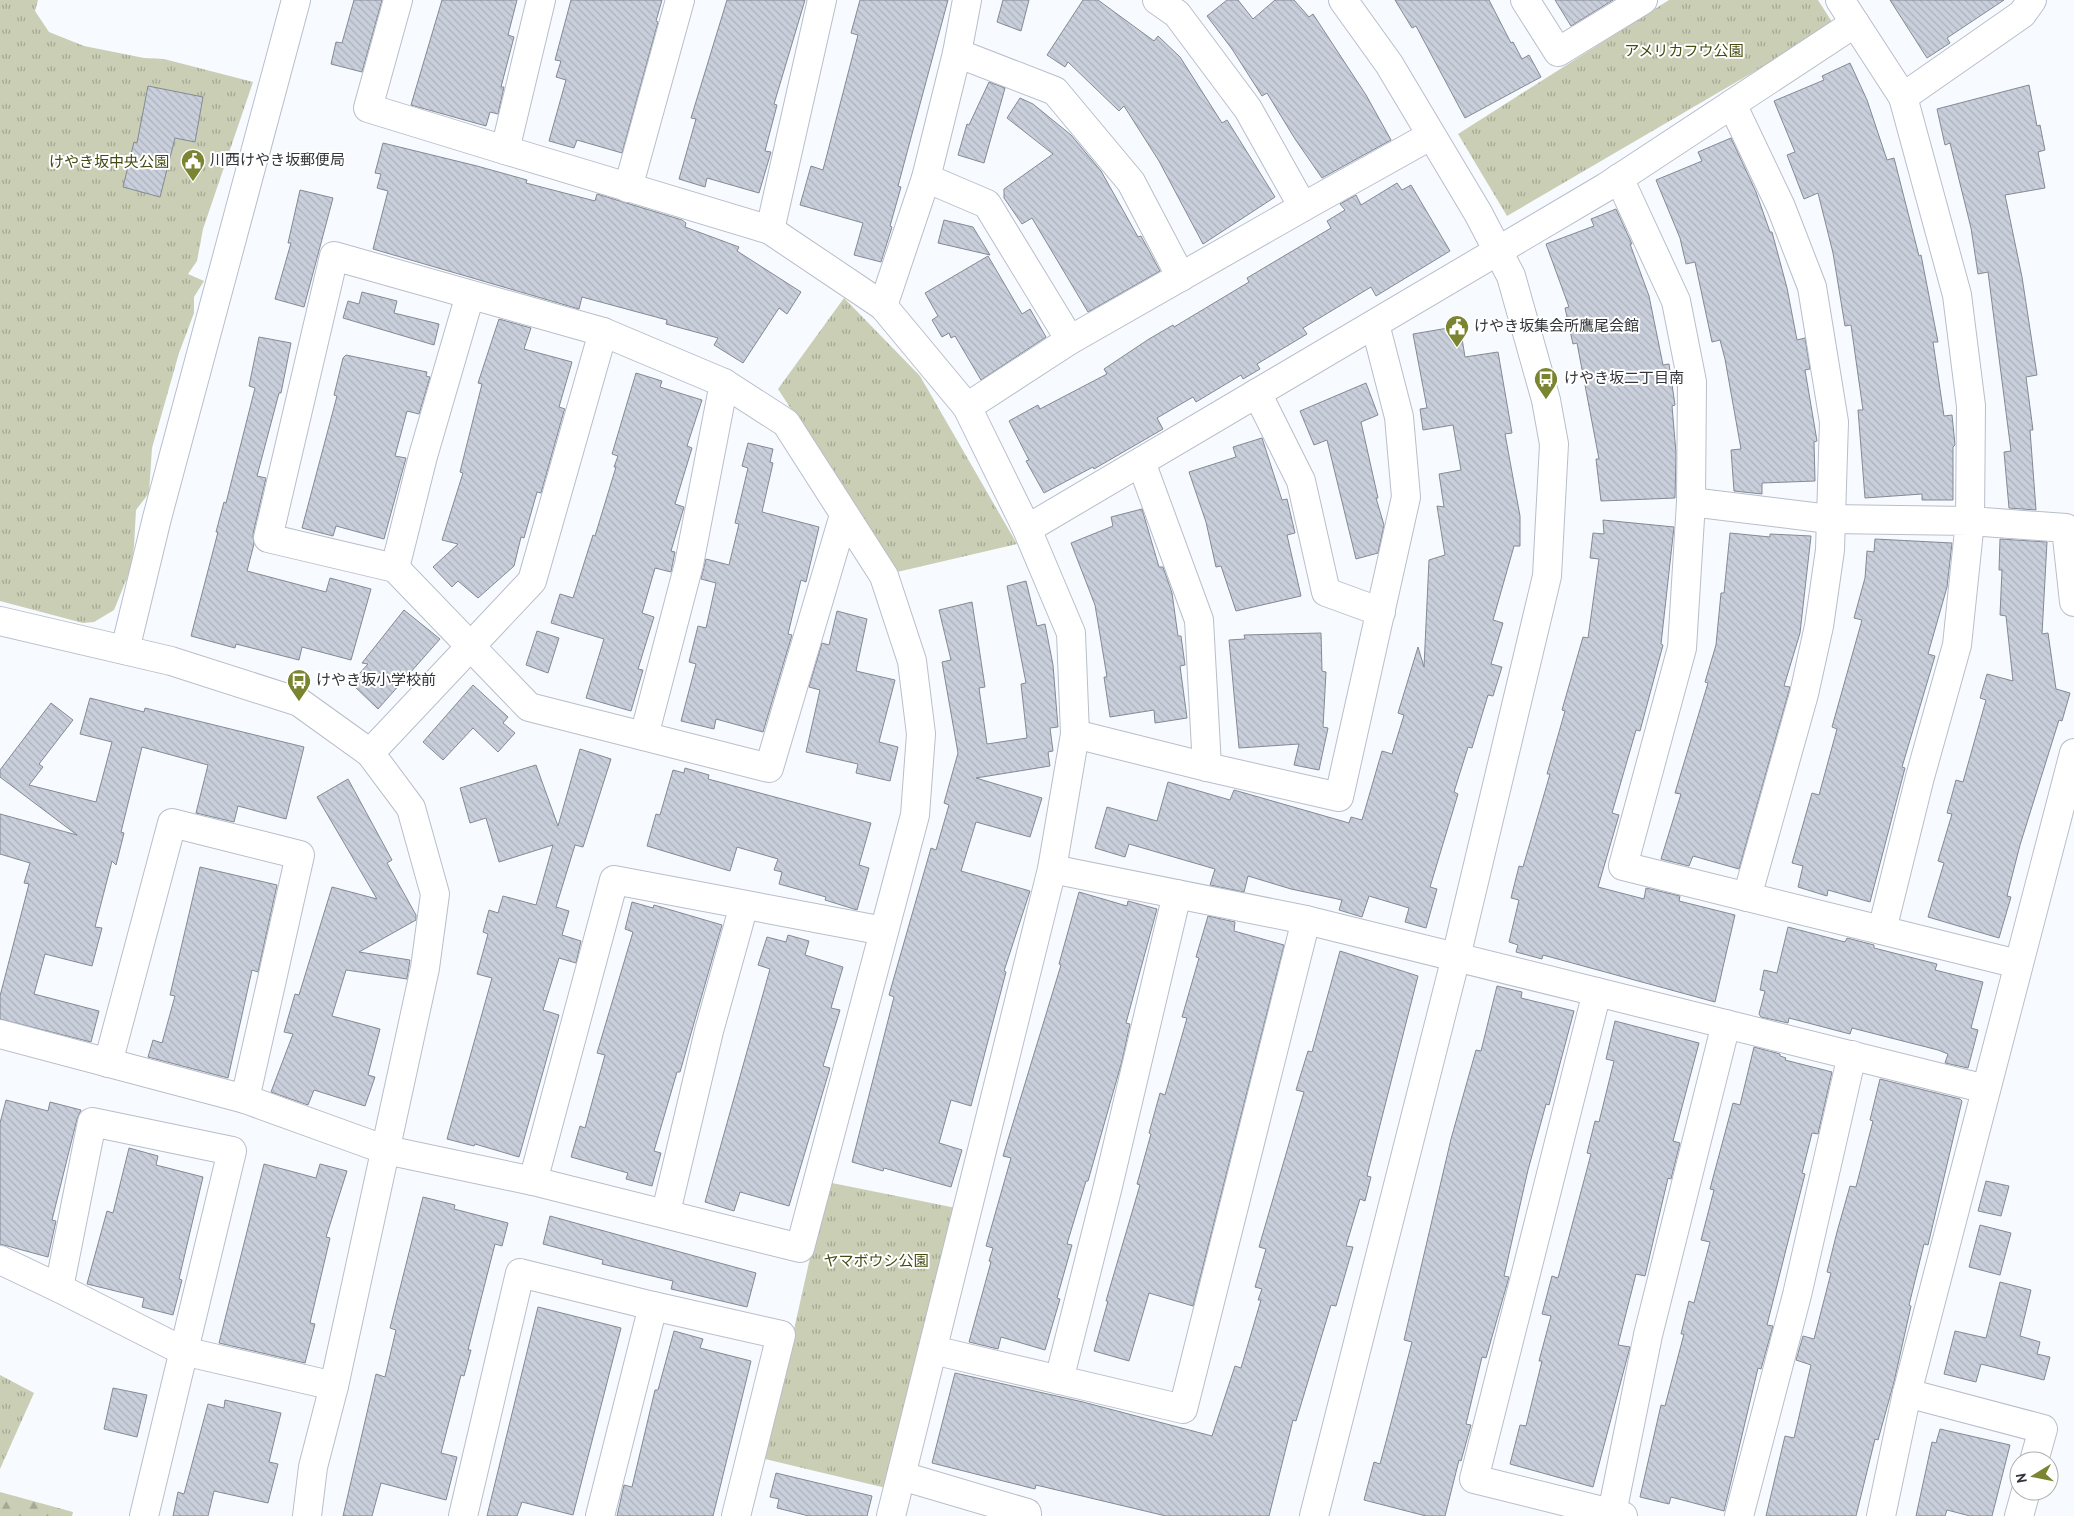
<svg xmlns="http://www.w3.org/2000/svg" width="2074" height="1516" viewBox="0 0 2074 1516" font-family="Overpass,'Noto Sans JP',sans-serif">
<defs>
<pattern id="forest-firs" width="22" height="20" patternUnits="userSpaceOnUse" patternTransform="scale(1.25)"><rect width="22" height="20" fill="#c9ceb4"/><path d="M5 1l3.5 6h-7zM16 11l3.5 6h-7z" fill="#a4a893"/></pattern>
<pattern id="park-tufts" width="24" height="20" patternUnits="userSpaceOnUse" patternTransform="scale(1.25)"><rect width="24" height="20" fill="#c9ceb4"/><path d="M3 7l-1-3M5 7V3M7 7l1-3M15 17l-1-3M17 17v-4M19 17l1-3" fill="none" stroke="#a4a893"/></pattern>
<pattern id="building-back-hatch" width="6" height="6" patternUnits="userSpaceOnUse" patternTransform="scale(1.25)"><rect width="6" height="6" fill="#c9cfdb"/><path d="M-1 5l2 2M0 0l6 6M5-1l2 2" fill="none" stroke="#adb2bd"/></pattern>
</defs>
<rect width="100%" height="100%" fill="#f7faff"/>
<path fill="url(#forest-firs)" d="M0,1492l73,20 -1,4h-72z"/>
<g fill="url(#park-tufts)">
<path d="M0,0h38l-3,11 14,21 35,14 60,12 20,1 89,23 -50,147 -6,32 -9,13 16,7 -10,16v16l-15,40 -27,95 -3,45 -13,17 -2,36 -3,22 -17,42 -20,12 -11,1 -83,-22z"/>
<path d="M1669,0h149l16,25 -327,191 -49,-82z"/>
<path d="M844,298l76,78 97,168 -120,28 -119,-183z"/>
<path d="M827,1182l129,26 -70,280 -121,-29z"/>
<path d="M0,1375l34,18 -34,76z"/>
</g>
<g fill="url(#building-back-hatch)" stroke="#848a95">
<path d="M354,0h28l-20,72 -31,-8 5,-22 6,1z"/>
<path d="M442,0h75l-9,35 6,2 -13,50h3l-6,27 -8,-2 -4,14 -75,-21z"/>
<path d="M571,0h91l-6,21 2,1 -36,131 -45,-13 -3,8 -25,-7 17,-61 -10,-3 5,-16 -6,-1z"/>
<path d="M727,0h78l-31,104 3,1 -12,46 6,1 -12,41 -52,-15 -2,9 -26,-8 17,-60 -5,-1z"/>
<path d="M860,0h88l-50,186 3,1 -11,39 2,1 -11,35 -27,-7 9,-32 -63,-18 11,-39 12,4 35,-135 -7,-2z"/>
<path d="M1003,0h26l-8,31 -24,-9z"/>
<path d="M1083,0h15l56,41 4,-5 22,21 42,66 5,-3 48,77 -72,47 -44,-83 -35,-55 -5,5 -51,-49 -3,5 -18,-12z"/>
<path d="M1227,0h11l15,19 22,-19h19l15,17 4,-3 53,81 25,45 -69,38 -27,-39 -28,-46 -5,3 -30,-47 -25,-33z"/>
<path d="M1395,0h94l22,43 2,-1 9,17 7,-4 12,22 -76,41 -49,-92 -4,2z"/>
<path d="M1555,0h58l-42,26z"/>
<path d="M1890,0h114l-57,38 3,5 -23,15z"/>
<path d="M1850,63l17,37 20,60 7,-2 25,98 2,-1 17,87h-5l11,74 8,-1 3,30 -2,2v53h-31v-6l-57,4 -7,-88h5l-12,-85 -6,1 -12,-73 -15,-60 -14,6 -17,-44 8,-3 -21,-51 50,-21 -2,-4z"/>
<path d="M989,82l16,6 -21,75 -26,-8 9,-31 2,1z"/>
<path d="M2029,85l8,41 3,-1 5,25 -7,2 7,36 -40,7 17,82 15,98 -11,2 7,53h-3l6,80 -27,-2 -5,-56 7,-1 -23,-179 -10,2 -7,-46 -21,-85 -5,2 -8,-36z"/>
<path d="M148,86l55,11 -8,45 -20,-4 -15,59 -37,-10 11,-45 3,1z"/>
<path d="M1020,98l13,6 38,31 30,36 37,66 3,-1 19,35 -72,41 -56,-94 -10,6 -18,-26v-9l49,-35 -46,-36z"/>
<path d="M1731,138l25,54 14,40h2l15,56 10,52 8,-2 5,31 -5,1 12,71 -3,1 1,39 -53,2v11l-28,-3 -3,-41 10,-1 -16,-90 -5,-19 -8,2 -17,-80 -9,2 -6,-26 -24,-58 46,-19 -4,-9z"/>
<path d="M383,143l94,23 50,14 -1,3 69,18 2,-7 85,26 4,3 -1,4 54,20 -2,4 64,41 -14,22 -8,-6 -36,55 -29,-18 4,-7 -52,-14 1,-4 -85,-23 -3,12 -206,-60 15,-58 -11,-3 4,-14 -6,-1z"/>
<path d="M1397,183l5,7 9,-5 39,66 -74,45 -5,-9 -68,41 4,6 -50,30 3,5 -17,10 -2,-4 -45,27 -3,-5 -36,21 6,11 -69,40 -1,-2 -49,26 -18,-32 3,-1 -20,-39 29,-16 2,4 67,-35 -3,-5 45,-30 24,-14 1,2 75,-45 -2,-4 84,-50 -4,-7 18,-11 -5,-6 16,-9 5,10z"/>
<path d="M300,190l33,8 -29,109 -29,-8 16,-56h-3z"/>
<path d="M1616,209l16,35h-2l19,52 14,69 6,-1 6,41 -3,1 4,47 -1,45 -74,3 -5,-42h3l-22,-116 -4,1 -8,-36 4,-1 -23,-63 48,-18 -3,-7z"/>
<path d="M944,220l29,7 17,28 -52,-12z"/>
<path d="M988,256l34,58 8,-5 16,28 -65,43 -26,-44 -4,2 -2,-5 -7,4 -10,-17 6,-4 -13,-23z"/>
<path d="M362,292l35,9 -3,12 45,11 -5,21 -91,-27 5,-17 11,3z"/>
<path d="M499,319l32,9 -7,21 48,13 -13,45 6,2 -1,2 -23,82 -4,-1 -13,46 -3,-1 -7,29 -36,32 -20,-17 -6,6 -19,-20 25,-23 -16,-4 21,-67 -3,-1 22,-88 -4,-1z"/>
<path d="M1460,326l5,31 33,-5 14,81 -7,1 15,82v30h-6l-21,74 10,3 -12,41 11,3 -9,29 -5,-1 -16,53 -4,-1 -14,45 4,2 -28,93 7,2 -11,39 -21,-6 4,-14 -40,-12 -7,21 -23,-7 3,-10 -51,-11 -43,-13 -4,16 -34,-7 5,-16 -86,-25 -4,13 -30,-9 12,-41 50,14 11,-39 62,18 4,-10 115,33 2,-6 11,3 20,-69 10,3 12,-39 -6,-2 20,-66 6,20 5,-107 16,-5 -8,-49 7,1 -5,-33 22,-4 -8,-45 -30,5 -3,-21 7,-1 -14,-74z"/>
<path d="M259,337l32,6 -10,50h-2l-22,83 9,2 -13,56 1,10 -7,27 79,21 4,-14 41,11 -20,71 -49,-13 -3,13 -63,-16 -1,4 -44,-12 27,-104h-2l8,-30 2,1 29,-115 -6,-2z"/>
<path d="M346,355l81,17 -1,4 4,1 -11,37 -12,-3 -12,45 11,2 -22,81 -48,-13 -3,10 -31,-8 35,-132 -3,-1 9,-37z"/>
<path d="M636,373l26,8 -2,6 42,13 -15,46 5,2 -17,56 9,3 -13,44 4,1 -4,20 -16,-4 -13,45 12,4 -16,52 5,1 -12,41 -45,-13 18,-59 -53,-16 9,-29 13,4 20,-63 2,1 21,-69h-2l4,-11 -6,-2z"/>
<path d="M1366,383l12,32 -17,7 17,76h-2l8,27 -6,28 -22,6 -29,-119 -13,5 -14,-34z"/>
<path d="M1262,438l20,62 5,-1 8,34 -8,2 14,61 -65,15 -15,-45 -5,1 -10,-45 -17,-50 47,-15 -3,-10z"/>
<path d="M748,443l25,6 -3,13 3,1 -11,49 57,15 -13,55 -5,-2 -13,54 4,1 -29,97 -47,-13 -2,10 -33,-8 15,-57 -7,-2 9,-36 8,2 10,-45 -15,-4 5,-20 23,6 10,-41 -4,-1 13,-55 -6,-2z"/>
<path d="M1142,509l17,58h4l9,26 6,43h3l4,29 -5,1 7,52 -32,5 -1,-13 -44,7 -6,-40h3l-12,-72 -24,-62 42,-17 -2,-9z"/>
<path d="M1603,520l71,7 -13,117 2,1 -23,86 -4,-1 -24,83 7,2 -21,72 46,12 2,-11 34,8 -1,5 56,14 -20,87 -172,-47 -1,4 -26,-7 2,-7 -9,-3 10,-42 -8,-2 8,-32 4,1 27,-93h-3l18,-63 -3,-1 21,-73 5,1 11,-79 -9,-1 3,-25 11,1z"/>
<path d="M1730,533l40,4v-3l41,2 -11,97 -16,53 6,1 -51,182 -46,-13 -4,10 -28,-7 20,-65 -6,-1 33,-110 -3,-1 11,-37 5,-52h3z"/>
<path d="M1875,539l77,4 -5,44 -19,67 7,2 -33,111 3,1 -35,134 -42,-12 -1,6 -29,-9 5,-21 -11,-3 20,-70 7,2 18,-66 -5,-2 30,-107 -8,-2 11,-40 2,-27 7,1z"/>
<path d="M2000,539l47,3 -5,92 6,-1 8,56 14,4 -8,28 -3,-1 -39,125 -13,51 4,1 -12,41 -71,-21 16,-54 -6,-2 14,-47 -5,-1 9,-33 7,2 23,-82 -6,-2 7,-24 26,7 -7,-65 -6,-1 2,-45h-3z"/>
<path d="M1026,581l11,45 8,-2 8,41 5,62 -8,1 3,23 -5,1 2,14 -74,12 66,20 -12,39 -54,-15 -15,49 69,20 -26,80 2,1 -35,134 -20,-6 -12,43 23,7 -11,37 -67,-19 -1,3 -31,-9 42,-165 -5,-2 42,-147 5,2 13,-45 -5,-2 14,-50 -16,-91 9,-2 -12,-50 33,-8 13,85 -6,1 8,56 40,-6 -6,-54 5,-1 -19,-97z"/>
<path d="M404,610l36,29 -62,70 -27,-26 17,-19 -6,-1z"/>
<path d="M837,611l30,8 -11,52 39,9 -16,62 19,5 -8,34 -34,-8 2,-9 -52,-12 14,-62 -11,-3 13,-44 7,2z"/>
<path d="M537,631l22,7 -11,35 -22,-8z"/>
<path d="M1321,633l1,38 4,1 -3,55 5,1 -9,42 -25,-5 5,-21 -60,4 -10,-108 16,-1 -1,-4z"/>
<path d="M473,685l35,32 -5,6 12,10 -17,19 -25,-24 -30,32 -20,-18z"/>
<path d="M90,698l54,14 1,-4 159,39 -18,72 -48,-13 -4,16 -38,-9 12,-48 -66,-18 -21,85 3,1 -8,32 -4,-4 -17,66 7,1 -10,38 -47,-12 -11,40 65,17 -8,31 -91,-23v-23l29,-112 -5,-1 6,-20 -30,-9v-40l77,21 -77,-58v-7l51,-67 22,17 -34,44 4,3 -14,18 67,17 16,-60 -32,-8z"/>
<path d="M580,749l31,10 -28,88 -8,-2 -19,62 13,4 -7,24 19,6 -5,22 -17,-5 -16,52 16,5 -40,142 -44,-13 -1,2 -27,-7 45,-161 -15,-4 11,-40 -5,-2 6,-22 9,3 5,-17 33,9 17,-60 -54,17 -13,-44 -16,5 -10,-35 76,-23 22,61z"/>
<path d="M685,768l24,7 -1,4 163,44 -12,42 10,3 -12,42 -32,-10 1,-3 -47,-13 3,-12 -8,-2 4,-11 -41,-12 -7,24 -83,-25 9,-32 4,1 13,-45 11,3z"/>
<path d="M348,779l44,81 -5,3 29,52v5l-57,32 51,8 -3,19 -61,-9 -14,46 48,13 -12,46 7,2 -10,29 -51,-16 -6,15 -37,-13 22,-58 -9,-2 11,-38 4,1 33,-108 45,12 -60,-102z"/>
<path d="M200,867l77,18 -19,87 -6,-2 -24,108 -80,-21 5,-17 9,3 13,-47 -5,-1z"/>
<path d="M1079,892l48,14 1,-5 29,8 -31,114 4,1 -8,37 -34,120h-2l-19,63 5,1 -15,53 3,1 -15,51 -44,-13 -3,12 -29,-7 22,-80 -2,-1 4,-13 -7,-2 25,-88 -8,-2 58,-191 -2,-1z"/>
<path d="M632,902l21,6 1,-3 68,20 -42,147h-3l-23,79 7,2 -9,33 -26,-7 2,-6 -57,-16 9,-31 5,2 20,-73 -8,-2 36,-121 -8,-3z"/>
<path d="M1208,916l27,6 -1,9 50,14 -91,361 -44,-13 -20,68 -35,-10 14,-50h-2l34,-116 -3,-1 14,-50 -2,-1 11,-40 5,2 22,-77 -5,-1 17,-59 -3,-1z"/>
<path d="M1788,927l57,15 2,-4 27,7v3l63,16 -2,6 48,12 -12,46 7,2 -10,38 -23,-5 3,-9 -10,-4 -86,-22 -2,6 -61,-16 -1,5 -27,-6 -2,-3 6,-23 -5,-1 4,-20 13,3z"/>
<path d="M788,935l21,6 -4,14 38,12 -12,41 9,2 -17,56 7,2 -41,138 -49,-14 -6,19 -29,-9 65,-233 -12,-4 9,-28 19,5z"/>
<path d="M1340,951l78,25 -51,200 4,1 -6,24 -5,-2 -14,47 7,1 -17,59 -5,-1 -35,116 -3,-1 -24,96h-103l-130,-31 -1,4 -103,-26 23,-90 128,29 129,34 23,-70 6,2 20,-68h-3l4,-11 -7,-2 11,-38 -7,-2 45,-155 -8,-2 12,-39 4,1z"/>
<path d="M1497,986l25,6 -1,6 53,13 -25,94 -3,-1 -18,66 -24,106 5,1 -23,81 -4,-1 -16,67 5,1 -10,36 -2,-1 -14,56h-19l-62,-16 10,-38 6,2 16,-60 16,-62 -8,-2 47,-201 25,-89 5,1z"/>
<path d="M1615,1021l84,22 -26,98 7,2 -9,36 -3,-1 -23,98 -9,-2 -18,71 12,2 -37,140 -83,-23 10,-39 6,1 16,-65h-3l12,-45 -9,-2 10,-38 6,2 33,-124 -4,-1 8,-32 4,1 15,-61 -8,-2z"/>
<path d="M1754,1047l26,7v2l6,2 -1,2 47,12 -14,62 -6,-1 -10,40 3,1 -38,151 6,1 -12,43 -3,-1 -34,143 -53,-14 -2,7 -29,-7 21,-92 4,1 19,-72h-3l8,-33 5,2 16,-61 -9,-2 13,-50 -4,-1 23,-86 7,2z"/>
<path d="M1880,1079l80,20 2,2 -34,144 -4,-1 -15,61 2,1 -17,76 -16,58 -3,-1 -19,77h-90l19,-80 9,2 17,-73 -15,-5 7,-24 11,3 17,-66 -4,-1 10,-40 13,-46 6,1 17,-66 -3,-1z"/>
<path d="M6,1100l42,11 2,-9 31,8 -4,9 -25,101 4,1 -8,36 -48,-13v-121z"/>
<path d="M129,1148l29,8 -2,9 47,12 -24,102 3,1 -9,35 -31,-8 2,-9 -57,-14 20,-73 6,2z"/>
<path d="M264,1164l52,14 4,-14 27,7 -21,66 4,1 -20,85 5,1 -10,39 -86,-20z"/>
<path d="M1986,1181l23,5 -8,30 -23,-5z"/>
<path d="M423,1197l32,8 -1,4 54,14 -6,23 -7,-2 -27,106h3l-7,26 -3,-1 -20,78 16,4 -11,43 -65,-17 -9,33h-29l33,-142 9,3 11,-47 -6,-2z"/>
<path d="M550,1216l206,57 -9,34 -76,-18 2,-8 -71,-17 1,-4 -60,-16z"/>
<path d="M1980,1225l31,8 -11,42 -31,-8z"/>
<path d="M2000,1282l31,8 -11,46 20,6 -3,12 13,3 -6,23 -63,-16 -5,18 -32,-8 11,-43 31,7z"/>
<path d="M538,1307l83,21 -48,187 -51,-13 -5,14h-30z"/>
<path d="M674,1331l29,8 -3,9 51,13 -38,155h-96l7,-31 8,2 23,-97h3z"/>
<path d="M113,1388l34,7 -10,42 -33,-8z"/>
<path d="M225,1400l56,13 -12,49 9,2 -10,39 -54,-12 -6,25h-35l5,-24 6,2 24,-90 16,4z"/>
<path d="M1940,1429l70,16 -18,71h-22l-23,-6 -2,6h-29l16,-74 4,1z"/>
<path d="M776,1473l96,23 -5,20h-58l-32,-8 2,-9 -9,-2z"/>
</g>
<g fill="none" stroke-linecap="round" stroke-linejoin="round">
<g stroke="#b8beca" stroke-width="30">
<g id="street">
<path d="M398,0l-30,108 137,42 36,-150"/>
<path d="M967,0l-10,53 98,38 76,91 50,95"/>
<path d="M1525,0l33,52 85,-52"/>
<path d="M1840,0l63,97"/>
<path d="M2032,0l-10,14 -119,83 54,198 14,111 -1,115 96,7 8,74"/>
<path d="M1732,104l49,103 31,80 22,135 -4,128 -11,76 -15,68 -57,203"/>
<path d="M505,150l265,80 52,-230"/>
<path d="M926,178l61,26 83,136"/>
<path d="M1619,178l57,123 16,81 -1,120 -9,146 -59,218 395,98"/>
<path d="M628,188l52,-188"/>
<path d="M1303,207l127,-71"/>
<path d="M770,230l113,76 84,101 60,122 44,104 4,101 -23,135 -161,647"/>
<path d="M883,306l43,-128 31,-125"/>
<path d="M1257,393l44,88 25,111 55,20"/>
<path d="M967,407l103,-67 233,-133 -55,-98 -71,-95 -20,-14"/>
<path d="M1141,462l58,158 8,147"/>
<path d="M1691,502l138,17 141,2 -13,124 -37,132 -38,153"/>
<path d="M1027,529l579,-342 249,-164"/>
<path d="M395,568l28,-112 47,-161"/>
<path d="M1075,734l132,33 132,30 67,-300 -7,-80 -24,-93"/>
<path d="M644,736l45,-172 35,-181"/>
<path d="M370,753l162,-172 71,-249"/>
<path d="M1052,869l254,51 291,72"/>
<path d="M0,1034l245,65 141,51 147,31 267,67 115,-433 6,-81 -9,-73 -28,-85 -98,-153 -62,-40 -121,-51 -269,-76 -66,282 127,30 134,139 240,61 75,-253"/>
<path d="M108,1063l64,-240 128,32 -55,244"/>
<path d="M533,1181l81,-301 270,51"/>
<path d="M666,1212l43,-181 35,-126"/>
<path d="M0,1260l59,28 33,-166 140,29 -88,365"/>
<path d="M59,1288l124,63 151,35"/>
<path d="M653,1306l128,29 -45,181"/>
<path d="M933,1350l250,59 123,-489"/>
<path d="M1059,1380l49,-194 69,-292"/>
<path d="M2034,1461l9,-32 -136,-36 167,-640"/>
<path d="M902,1476l125,37v3"/>
<path d="M1612,1513l36,-178 78,-311"/>
<path d="M463,1516l57,-243 133,33 -53,210"/>
<path d="M1623,1516l-149,-37 123,-487 389,97"/>
<path d="M1739,1516l58,-221 55,-240"/>
<path d="M1881,1516l26,-123"/>
<path d="M2019,1516l7,-25"/>
</g>
</g>
<g stroke="#b8beca" stroke-width="30">
<g id="secondary">
<path d="M0,621l171,40 128,41 71,51 41,55 24,86 -10,74 -91,418 -21,81 -6,49"/>
<path d="M125,650l32,-132 139,-518"/>
<path d="M1314,1516l142,-559 91,-381 7,-132 -8,-44 -35,-124 -33,-63 -89,-149 -46,-64"/>
</g>
</g>
<use href="#street" stroke="#fff" stroke-width="28"/>
<use href="#secondary" stroke="#fff" stroke-width="28"/>
</g>
<defs>
<g id="civic-pin" transform="scale(1.25)"><path d="M0 17L-7.5 6A9.5 9.5 0 1 1 7.5 6Z" fill="#7b8430" stroke="#fff"/><path d="M-.6-6.5H3V-4.5H.6V-3L4-1V1h2V6H-6V1h2V-1L-.6-3ZM-1.2 2.5V6h2.4V2.5Z" fill="#fff"/></g>
<g id="bus-pin" transform="scale(1.25)"><path d="M0 17L-7.5 6A9.5 9.5 0 1 1 7.5 6Z" fill="#7b8430" stroke="#fff"/><path d="M-5-6H5V4H4V6H2V4H-2V6H-4V4H-5ZM-3.5-4V0h7V-4ZM-3.5 1.2v1.5H-2V1.2ZM2 1.2v1.5H3.5V1.2Z" fill="#fff"/></g>
</defs>
<g fill-rule="evenodd">
<use href="#civic-pin" x="193" y="161"/>
<use href="#civic-pin" x="1457" y="327"/>
<use href="#bus-pin" x="1546" y="379"/>
<use href="#bus-pin" x="299" y="681"/>
</g>
<g text-anchor="middle" dominant-baseline="central" stroke-width="4" stroke-linejoin="round" paint-order="stroke">
<g font-size="15" fill="#454b11" stroke="#fff">
<text x="1684" y="52">アメリカフウ公園</text>
<text x="109" y="163">けやき坂中央公園</text>
<text x="876" y="1262">ヤマボウシ公園</text>
</g>
<g font-size="15" fill="#33353a" stroke="#fff" text-anchor="start">
<text x="210" y="161">川西けやき坂郵便局</text>
<text x="1474" y="327">けやき坂集会所鷹尾会館</text>
<text x="1564" y="379">けやき坂二丁目南</text>
<text x="316" y="681">けやき坂小学校前</text>
</g>
</g>
<g transform="translate(2034 1476) rotate(260)"><circle r="24" fill="#ffffff" stroke="#adaeb0"/>
<path d="M0-4L9 19L0 12L-9 19Z" fill="#7b8430"/>
<text y="-8" font-size="14" font-weight="bold" text-anchor="middle" fill="#33353a">N</text>
</g>
</svg>
